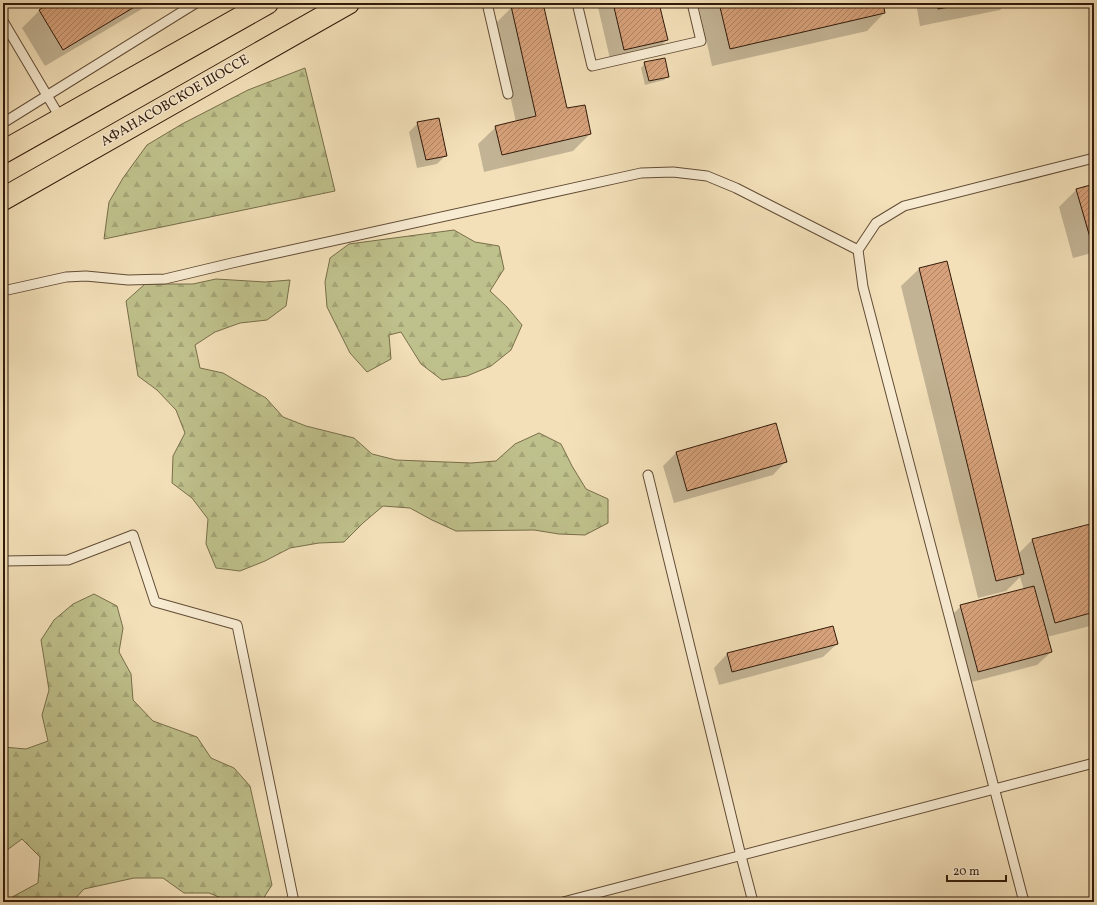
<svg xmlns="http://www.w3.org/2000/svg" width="1097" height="905" viewBox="0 0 1097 905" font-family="Vollkorn,serif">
<defs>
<pattern id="forest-firs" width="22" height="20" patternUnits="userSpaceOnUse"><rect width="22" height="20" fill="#bfc18c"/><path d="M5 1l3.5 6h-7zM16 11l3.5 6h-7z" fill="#a5a577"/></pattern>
<pattern id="building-hatch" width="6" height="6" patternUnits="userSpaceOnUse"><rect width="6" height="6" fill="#d7a27b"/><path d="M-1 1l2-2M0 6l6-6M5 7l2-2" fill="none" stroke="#af8363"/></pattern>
</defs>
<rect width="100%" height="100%" fill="#f3e0b9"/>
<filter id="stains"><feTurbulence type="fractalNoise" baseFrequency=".005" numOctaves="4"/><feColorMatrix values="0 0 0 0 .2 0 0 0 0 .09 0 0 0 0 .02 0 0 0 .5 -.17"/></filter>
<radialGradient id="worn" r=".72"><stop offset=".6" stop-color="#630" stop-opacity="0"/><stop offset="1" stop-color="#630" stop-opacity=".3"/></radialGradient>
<g fill="url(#forest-firs)" stroke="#786e4a">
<path d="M305,68l30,123 -231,48 5,-37 14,-24 24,-33 35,-21 66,-34z"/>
<path d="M454,230l21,12 24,4 5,23 -14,22 17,16 15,18 -11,25 -20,16 -24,10 -25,4 -21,-16 -20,-32 -12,3 2,24 -24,13 -17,-19 -23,-46 -2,-25 5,-24 19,-14z"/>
<path d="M216,279l49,3 25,-2 -4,26 -19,14 -27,3 -25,9 -20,13 5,23 23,5 22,13 21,12 17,19 23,9 48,12 18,16 24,6 75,3 25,-2 19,-17 24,-11 22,11 11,22 14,23 22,10v24l-23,12 -26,-1 -25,-4 -78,1 -24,-11 -22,-12 -27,-2 -20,17 -19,19 -25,1 -29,5 -25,13 -25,10 -24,-3 -10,-24 2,-25 -16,-21 -20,-15 1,-27 12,-23 -9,-23 -19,-20 -19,-14 -12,-75 19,-17h48z"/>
<path d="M94,594l23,12 6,22 -4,24 12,22 2,26 20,21 44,16 14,21 23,10 16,18 22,99 -11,17h-30l-22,-9h-25l-21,-15h-29l-50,11 -12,13h-69l35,-19 2,-26 -18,-18 -19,14v-106l23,2 22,-8 -6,-26 7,-25 -8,-50 13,-20 19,-16z"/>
</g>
<g fill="#0003">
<path d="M52,3h100l-107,63 -23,-38 18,-18z"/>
<path d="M530,3h12l24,107 24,24 -17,17 -89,21 -6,-28 18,-17 20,-5 -22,-97 18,-18z"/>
<path d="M597,3h61l9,37 -14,13 -42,10z"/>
<path d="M698,3h184l2,10 -17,18 -155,35z"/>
<path d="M916,3h91l-7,7 -80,16z"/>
<path d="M645,63l23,13 -4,4 -19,5 -4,-17z"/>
<path d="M418,123l28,32 -9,9 -20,4 -8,-36z"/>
<path d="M1094,185v77l-2,-9 -19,5 -14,-51 18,-18z"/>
<path d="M946,262l72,292 14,-14 62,-16v101l-47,12 4,15 -14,13 -73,19 -17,-64 14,-14 63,-16 -4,-13 -14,14 -28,7 -77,-312 18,-17z"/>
<path d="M676,453l110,8 -13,14 -99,28 -11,-37z"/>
<path d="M832,627l5,17 -14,13 -104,28 -5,-17 13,-14z"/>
</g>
<g fill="url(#building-hatch)" stroke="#321a09">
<path d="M50,3h91l-78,47 -24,-40z"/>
<path d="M525,3h18l24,105 18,-3 6,29 -89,21 -7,-29 41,-10 -25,-110z"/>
<path d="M613,3h46l9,37 -44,10z"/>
<path d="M719,3h164l2,10 -155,36z"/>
<path d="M936,3h34l-32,6z"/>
<path d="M665,58l4,19 -20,4 -5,-19z"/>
<path d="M439,118l8,38 -21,4 -9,-38z"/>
<path d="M1094,184v56l-3,1 -15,-52z"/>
<path d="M947,261l77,313 -28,7 -77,-313z"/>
<path d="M776,423l11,39 -100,29 -11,-39z"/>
<path d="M1094,523v89l-39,11 -23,-84z"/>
<path d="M1034,586l18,66 -74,20 -18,-67z"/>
<path d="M833,626l5,18 -106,28 -5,-19z"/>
</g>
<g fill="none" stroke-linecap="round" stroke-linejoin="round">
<g stroke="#624c35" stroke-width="11">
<g id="service">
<path d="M487,3l21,91"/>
<path d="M577,3l15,63 109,-25 -9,-38"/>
<path d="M3,21l58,98"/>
<path d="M3,123l193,-120"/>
<path d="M3,291l63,-14 20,-1 42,4 37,-1 67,-16 409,-90 32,-1 34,4 29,12 122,62"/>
<path d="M648,475l93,381 12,46"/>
<path d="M3,561l65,-1 65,-25 22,67 82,23 57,277"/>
<path d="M563,902l531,-139"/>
<path d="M1024,902l-161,-615 -5,-37 18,-27 28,-17 190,-48"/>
</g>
</g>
<g stroke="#321a09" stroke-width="24">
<g id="primary">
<path d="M3,152l264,-149"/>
<path d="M3,199l345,-196"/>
</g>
</g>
<use href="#service" stroke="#f7ebd2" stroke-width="9"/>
<use href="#primary" stroke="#f3e0b9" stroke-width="22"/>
</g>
<g text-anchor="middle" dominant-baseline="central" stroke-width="3" stroke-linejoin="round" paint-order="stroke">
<g font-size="14" fill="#321a09" stroke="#f7ebd2">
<text transform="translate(175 101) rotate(-30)">АФАНАСОВСКОЕ ШОССЕ</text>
</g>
</g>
<rect width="1097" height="905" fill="none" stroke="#f3e0b9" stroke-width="16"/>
<rect x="4" y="4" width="1089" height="897" fill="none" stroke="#321a09" stroke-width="2"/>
<rect x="8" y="8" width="1081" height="889" fill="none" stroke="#321a09"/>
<path d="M947 875v6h59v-6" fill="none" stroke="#321a09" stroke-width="2"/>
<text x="953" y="875" font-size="12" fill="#321a09" stroke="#f7ebd2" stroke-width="3" paint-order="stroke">20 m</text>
<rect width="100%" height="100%" filter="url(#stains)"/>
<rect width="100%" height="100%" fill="url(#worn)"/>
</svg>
